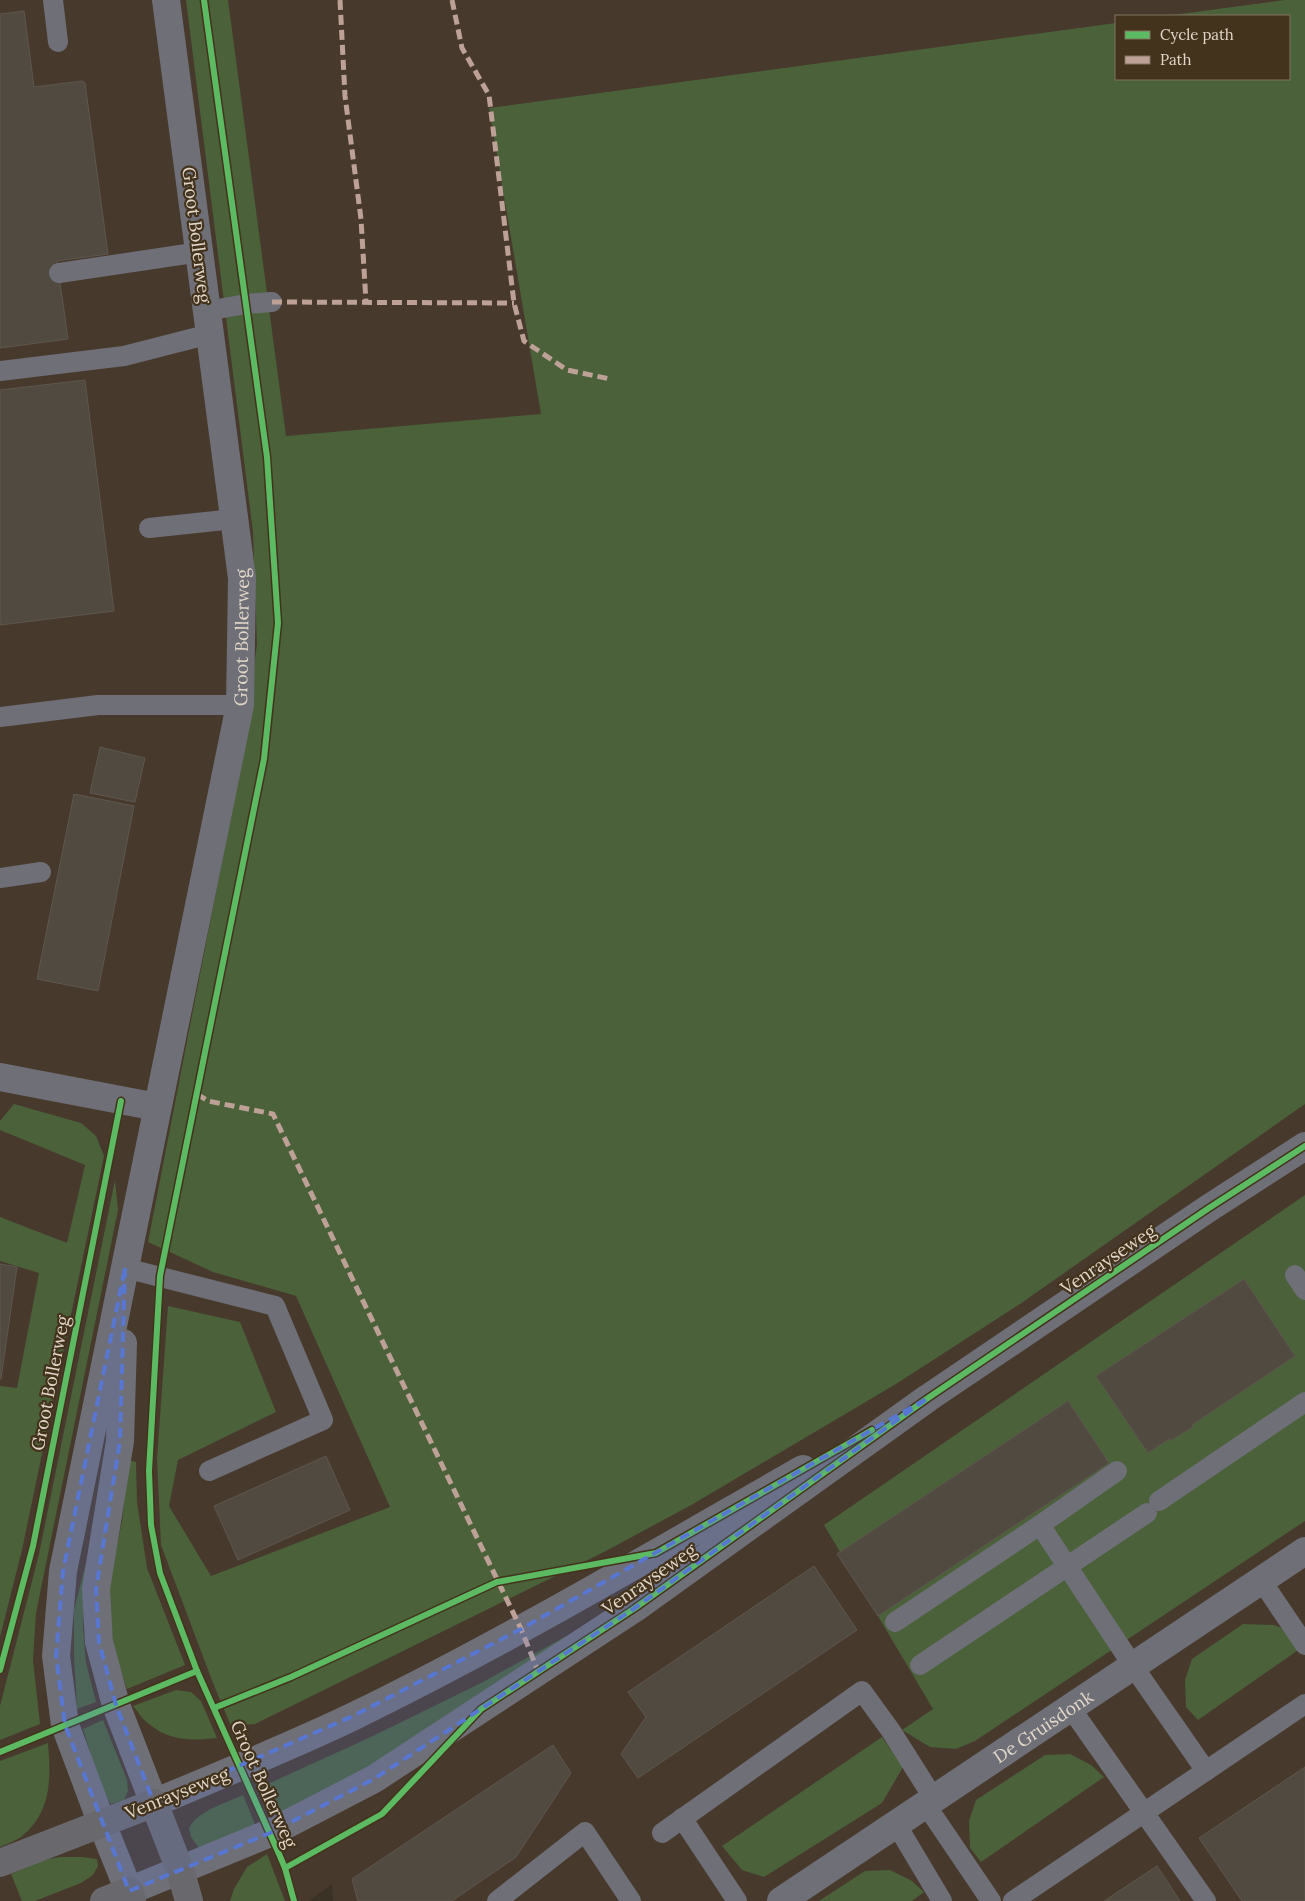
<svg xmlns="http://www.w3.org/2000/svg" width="1305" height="1901" viewBox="0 0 1305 1901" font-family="Lora,serif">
<rect width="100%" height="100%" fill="#3a3225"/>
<path fill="#48392d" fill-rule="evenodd" d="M0,0h1305v1901h-972l-1,-17 -23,17h-309zM1116,16h173v63h-173z"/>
<g fill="#4a613a">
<path d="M186,0h42l58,436 255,-22 -52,-306 627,-85v56h173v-63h-124l120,-16h20v1104l-285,200 -124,80 -203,120 -89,48 -349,172 -24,2 -18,-43 -52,-138 -4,-86 11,-153 72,16 36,90 -98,48 -9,46 42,70 179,-69 -94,-211 -83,-24 -65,-30 93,-479 16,-119 -4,-112z"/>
<path d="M14,1104l67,19 15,13 8,20 -82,394 -22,87v-251l17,2 22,-115 -39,-12v-44l67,26 18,-78 -85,-35v-9z"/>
<path d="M115,1180l3,30 -82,403 -3,47 7,64 -40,16v-34l39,-152z"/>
<path d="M1305,1195v326l-330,220 -19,8 -26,-2 -28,-17 31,-21 -109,-184z"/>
<path d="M129,1460l7,2 1,40 10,66 38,97 -58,24 -13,-39 -6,-60 14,-69z"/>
<path d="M86,1563l-3,64 3,36 10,39 -19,7 -3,-54v-45z"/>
<path d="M1243,1624l31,1 14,6 13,17 -103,72 -12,-13 -1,-27 7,-21z"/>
<path d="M570,1634l-97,71 -199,116 -15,-33 114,-52 110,-54z"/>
<path d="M176,1690l15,2 10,9 16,37c-25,3 -48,3 -68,-14 -6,-4 -11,-12 -16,-18z"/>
<path d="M103,1720l24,60 1,11 -4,9 -13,4 -10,-16 -18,-59z"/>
<path d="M882,1737l21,30 -21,36 -118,74 -22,-7 -20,-24z"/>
<path d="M48,1743c3,35 4,69 -27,94 -6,4 -14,7 -21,10v-86z"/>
<path d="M1070,1754l21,11 13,12 -123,85 -11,-14 -1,-27 7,-21 69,-45z"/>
<path d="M243,1795l14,34 -57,20 -9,-12 -2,-9c10,-18 35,-24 54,-33z"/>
<path d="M267,1854l18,47h-55l4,-12 13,-22z"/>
<path d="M60,1857h22l15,2 1,7 -5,9 -12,8 -46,18h-13l-11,-27 33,-14z"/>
<path d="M890,1870l22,11 12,11 -12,9h-93l46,-30z"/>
</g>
<g fill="#514a40" stroke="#5e574d">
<path d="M24,11l10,76 48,-6 3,2 23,171 -51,7 11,78 -68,9v-334z"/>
<path d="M85,380l29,231 -114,14v-235z"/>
<path d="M100,747l45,11 -10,44 -45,-9z"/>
<path d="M74,794l60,12 -36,185 -61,-12z"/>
<path d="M0,1264l17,3 -16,112h-1z"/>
<path d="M1244,1279l51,77 -103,69 1,2 -23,14 -1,-2 -21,14 -52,-77z"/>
<path d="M1068,1401l41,62 -231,153 -41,-62z"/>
<path d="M326,1456l24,54 -112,50 -24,-54z"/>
<path d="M814,1566l43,64 -219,148 -17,-24 25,-37 -18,-25z"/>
<path d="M553,1745l18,28 -55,84 -64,44h-94l-6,-22z"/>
<path d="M1305,1767v134h-63l-43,-63z"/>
<path d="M1157,1866l23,35h-76z"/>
</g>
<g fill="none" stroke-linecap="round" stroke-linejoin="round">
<g stroke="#6f6f77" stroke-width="20">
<path d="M53,0l5,42"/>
<path d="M59,273l141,-21"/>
<path d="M207,311l39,-7 26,-2"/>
<path d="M0,371l124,-15 86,-22"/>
<path d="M149,528l85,-9"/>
<path d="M0,717l98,-12h142"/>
<path d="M0,878l41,-6"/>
<path d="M125,1268l150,38 48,114 -114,51"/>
<path d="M1295,1275l10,15"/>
<path d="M1159,1501l146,-99"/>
<path d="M1040,1525l93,141 73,105"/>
<path d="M1261,1580l44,65"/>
<path d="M895,1622l145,-97 77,-54"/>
<path d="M920,1665l227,-152"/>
<path d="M1070,1707l136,194"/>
<path d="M926,1805l65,96"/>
<path d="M682,1818l55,83"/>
<path d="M896,1824l46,77"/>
<path d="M662,1833l200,-142 29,40 43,68"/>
<path d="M497,1901l88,-69 46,69"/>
<path d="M1013,1901l292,-197"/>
</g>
<g stroke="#6f6f77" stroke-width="28">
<path d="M0,1077l157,30"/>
<path d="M123,1343l-3,98 -24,148 3,53 17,63 38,98"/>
<path id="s1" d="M102,1824l-37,-99 -9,-69 7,-85 177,-866 2,-127 -76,-578"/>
<path id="s2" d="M781,1901l524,-350"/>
</g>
<g stroke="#6f6f77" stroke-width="28">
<path d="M154,1803c66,-28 133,-55 198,-86 154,-75 302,-163 451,-248"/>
<path d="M102,1824l27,67 141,-58 104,-54 261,-171 293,-210 281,-190 96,-62"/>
</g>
<g stroke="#69686c" stroke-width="28">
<path d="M0,1863l154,-60 26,67 9,31"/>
<path d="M104,1901l25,-10 3,10"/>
</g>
<g stroke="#bda197" stroke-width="5" stroke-dasharray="10 5" stroke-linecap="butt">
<path d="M340,0l5,96 16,123 5,83"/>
<path d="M452,0l10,48 27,47 25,208 10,38 43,29 43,9"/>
<path d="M272,302l242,1"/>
<path d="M197,1094l11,7 65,13 248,515 17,42"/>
</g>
<g stroke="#43331c" stroke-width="9">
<g id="cycleway">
<path d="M204,0l63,457 11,166 -14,136 -104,517 -11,195 2,54 9,48 37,98 82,183 6,14 9,33"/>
<path d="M0,1670l33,-124 88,-445"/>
<path d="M214,1708l77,-31 206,-95 159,-29 216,-123"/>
<path d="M0,1752l197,-81"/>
<path d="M285,1868l97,-54 99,-105 154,-101 293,-210 281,-190 96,-62"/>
</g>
</g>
<use href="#cycleway" stroke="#5cba63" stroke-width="6"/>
</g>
<path fill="#5877d3" fill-opacity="0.2" stroke="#5877d3" stroke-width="4" stroke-dasharray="10 6" stroke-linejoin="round" d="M125,1268l-5,173 -24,148 3,53 17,63 38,98 199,-87 168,-87 407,-231 -293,210 -261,171 -104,54 -141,58 -64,-166 -9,-69 7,-85z"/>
<g text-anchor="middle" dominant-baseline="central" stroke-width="4.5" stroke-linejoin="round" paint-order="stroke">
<g font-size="18" fill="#e0d6c8" stroke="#43331c">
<text transform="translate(197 235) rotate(83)">Groot Bollerweg</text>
<text stroke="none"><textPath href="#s1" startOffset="1212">Groot Bollerweg</textPath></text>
<text transform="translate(1108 1259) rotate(-34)">Venrayseweg</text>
<text transform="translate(50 1383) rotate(-79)">Groot Bollerweg</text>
<text transform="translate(649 1579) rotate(-35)">Venrayseweg</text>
<text stroke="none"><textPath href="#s2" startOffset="315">De Gruisdonk</textPath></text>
<text transform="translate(264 1784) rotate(66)">Groot Bollerweg</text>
<text transform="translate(177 1793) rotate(-22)">Venrayseweg</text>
</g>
</g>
<rect x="1115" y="15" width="175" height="65" fill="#43331c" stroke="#827461"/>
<rect x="1125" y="31" width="25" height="8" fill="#5cba63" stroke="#827461"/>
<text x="1160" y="40" font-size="15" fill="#e0d6c8">Cycle path</text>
<rect x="1125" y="56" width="25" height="8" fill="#bda197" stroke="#827461"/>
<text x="1160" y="65" font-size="15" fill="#e0d6c8">Path</text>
</svg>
